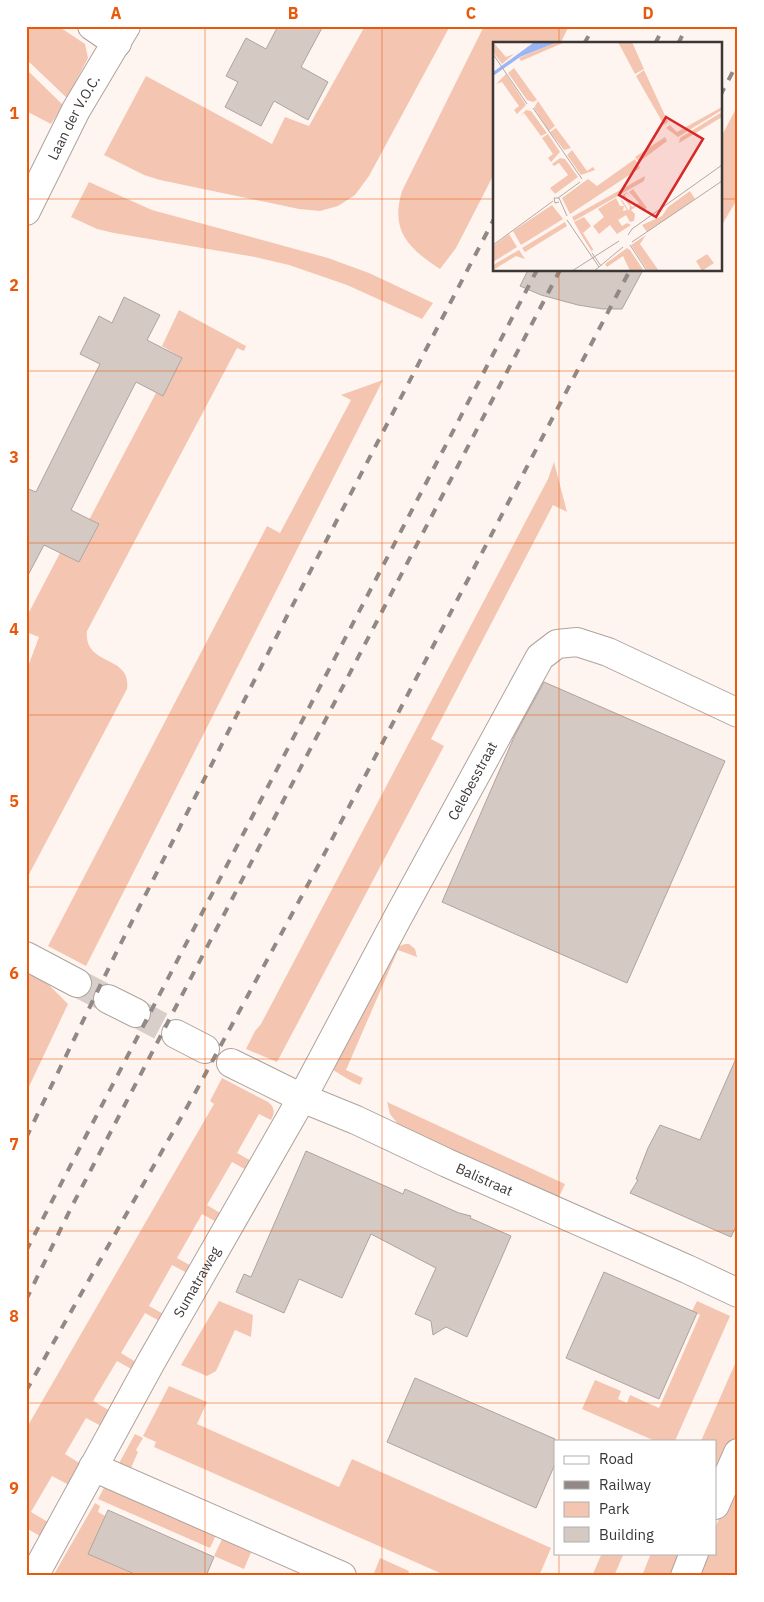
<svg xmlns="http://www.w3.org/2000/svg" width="764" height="1602" viewBox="0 0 764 1602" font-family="'IBM Plex Sans',sans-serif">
<rect width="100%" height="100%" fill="#fff5f0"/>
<g fill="#f4c5b0">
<path d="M26,26h32l27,18 3,14 -21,40 -41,-39z"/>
<path d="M365,26h85l-81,150 -14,19 -17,11 -18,5 -21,-2 -139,-29 -16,-5 -40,-20 42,-79 126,68 13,-27 24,9z"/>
<path d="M484,26h85l-9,18h-66v130l-38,74 -16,21c-32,-21 -50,-38 -38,-78z"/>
<path d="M26,69l37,36 -12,19 -25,-13z"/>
<path d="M738,105v93l-18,30v-89z"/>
<path d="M89,182l63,28 176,48 41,15 64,30 -11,16 -75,-34 -58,-20 -34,-8 -141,-24 -17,-4 -26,-12z"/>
<path d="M179,310l67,36 -2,5 -7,-3 -150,283c-4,36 45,23 40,58l-101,191v-208l13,-35 -13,-5v-14l34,-65 19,9 20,-37 -10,-5 67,-127 7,3 19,-38 -20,-12z"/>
<path d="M383,380l-297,586 -38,-20 219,-420 13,7 71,-133 -10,-5z"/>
<path d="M554,462l13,50 -14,-7 -122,234 13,7 -167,316 -31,-13 9,-18 6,-7 287,-545z"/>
<path d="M405,944h4l6,5 2,8 -19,-7 -52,120 17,8 -3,7c-10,-4 -18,-10 -27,-15l64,-123z"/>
<path d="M26,973l19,8 23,23 -42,89z"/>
<path d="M222,1078l46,24c7,5 7,11 3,18l-12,-6 -22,39 18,10 -5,9 -18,-10 -25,43 18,11 -5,8 -18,-10 -25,44 18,10 -4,7 -19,-10 -23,41 18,10 -4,7 -18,-10 -24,40 18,11 -4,7 -18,-10 -24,40 19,11 -9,15 -17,-9 -21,36 16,10 -12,21 -17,-9 -21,36 17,10 -8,14 -14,-8v-99l188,-325 -4,-3z"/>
<path d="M387,1102l178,82 -7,15 -157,-71 -11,-14z"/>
<path d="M219,1301l34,14 -2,22 -16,-7 -19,41 -9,5 -26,-11z"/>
<path d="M697,1301l33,15 -55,125h-20l-73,-32 13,-29 26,11 -3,8 9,4 3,-8 29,13 41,-93 -8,-4z"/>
<path d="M738,1357v82l-23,51v-49h-14z"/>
<path d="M169,1386l38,16 -10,22 142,63 13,-28 199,89 -12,28h-92l-293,-129 2,-5 -13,-6z"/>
<path d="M135,1434l8,4 -7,12 2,2 -8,18 -12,-5z"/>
<path d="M738,1477v99h-44l10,-23h11v-25z"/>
<path d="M105,1486l111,49 -6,13 -112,-49z"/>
<path d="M95,1503l5,3 -2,6 7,4 -17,38 49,22h-84z"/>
<path d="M223,1537l29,13 -8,19 -30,-13z"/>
<path d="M602,1553h22l-10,23h-22z"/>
<path d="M651,1553h36l-9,23h-36z"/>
<path d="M380,1558l29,13 -2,5h-34z"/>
</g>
<g fill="#d5c9c4" stroke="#afa39e">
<path d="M278,26h45l-22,41 27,15 -20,38 -34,-19 -13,25 -36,-19 13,-25 -12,-6 20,-38 20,11z"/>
<path d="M528,270h115l-21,39h-19l-25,-4 -37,-10 -21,-9z"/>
<path d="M124,297l36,18 -13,25 35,18 -19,38 -27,-14 -19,37 -46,91 28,14 -20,38 -35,-17 -18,34v-91l10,4 64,-128 -20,-10 19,-38 13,7z"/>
<path d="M544,682l181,79 -98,222 -185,-81 73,-167z"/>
<path d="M738,1054v168l-7,15 -101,-44 8,-13 -2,-1 12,-31 12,-23 40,15z"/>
<path d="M306,1151l97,43 2,-5 54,24 12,3 -1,2 41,18 -44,101 -21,-10 -13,8 -2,-14 -16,-7 21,-46 -65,-34 -29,64 -43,-19 -15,34 -48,-21 8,-18 7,3z"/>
<path d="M604,1272l93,41 -38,86 -93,-41z"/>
<path d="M415,1378l140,61v25l-19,44 -149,-66z"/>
<path d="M108,1510l106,47 -8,19h-67l-51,-22z"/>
</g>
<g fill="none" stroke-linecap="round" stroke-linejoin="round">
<g stroke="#d8cfcb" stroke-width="28" stroke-dasharray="28 14" stroke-linecap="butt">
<path d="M77,983l31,16"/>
<path d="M136,1013l40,21"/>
</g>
<g stroke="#aea39e" stroke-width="30">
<g id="street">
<path d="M92,26l25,17"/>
<path id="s1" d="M26,211l50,-101 50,-84"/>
<path d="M26,956l51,27"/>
<path d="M108,999l28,14"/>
<path d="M176,1034l29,15"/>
<path id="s2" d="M231,1063l71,35 54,22 91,43 240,106 51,24"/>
<path d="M93,1467l249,109"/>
<path id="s3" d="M34,1576l117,-214 151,-264 95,-179 143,-262 17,-13 20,-2 31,10 130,61"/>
</g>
</g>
<g stroke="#aea39e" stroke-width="30">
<g id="secondary">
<path d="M715,1505l23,-52"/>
<path d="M685,1576l9,-23"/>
</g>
</g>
<use href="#street" stroke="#fff" stroke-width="28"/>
<use href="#secondary" stroke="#fff" stroke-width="28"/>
<g stroke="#908986" stroke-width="4" stroke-dasharray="9 9" stroke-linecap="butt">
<path d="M584,44l10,-18"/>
<path d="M655,44l9,-18"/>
<path d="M678,44l9,-18"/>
<path d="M720,96l18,-34"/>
<path d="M26,1138l92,-189 169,-333 207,-397"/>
<path d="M26,1251l511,-981"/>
<path d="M26,1300l45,-92 489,-938"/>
<path d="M26,1391l169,-298 123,-227 312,-596"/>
</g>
</g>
<path fill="none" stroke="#e8590c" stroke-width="1" stroke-opacity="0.55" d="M205,26v1550M382,26v1550M559,26v18M26,199h468M720,199h18M559,270v1171M26,371h712M26,543h712M26,715h712M26,887h712M26,1059h712M26,1231h712M26,1403h712M559,1553v23"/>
<g text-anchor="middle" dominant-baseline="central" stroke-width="4" stroke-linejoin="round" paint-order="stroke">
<g font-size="14" fill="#3b3735" stroke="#fff">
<text stroke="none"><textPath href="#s1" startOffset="105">Laan der V.O.C.</textPath></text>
<text stroke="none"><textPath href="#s3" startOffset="908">Celebesstraat</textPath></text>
<text stroke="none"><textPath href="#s2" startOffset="279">Balistraat</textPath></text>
<text stroke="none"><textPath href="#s3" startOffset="336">Sumatraweg</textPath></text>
</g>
</g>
<g transform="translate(493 42)">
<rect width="229" height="229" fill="#fff5f0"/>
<path d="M0,0l13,15 8,-3 -12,10 -9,-12zM63,0h9l-44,19 -2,-3zM125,0h14l12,27 -9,5zM21,26l23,32 -4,2 -6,-2 -19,-27zM151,28l24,52 -4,3 -28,-49zM13,32l20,31 -9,9 -3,-4 5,-4 -17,-24 -6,2zM45,59l17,25 -6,5 -15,-23zM229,65v3l-44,27 -12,-9 4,-3 7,7zM33,68l5,1 16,22 -6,3 -17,-23 -5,4zM229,70v5l-43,26 1,-5zM63,86l15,20 -7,2 -14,-18zM55,92l12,18 -9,10 -3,-4 5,-4 -11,-16zM172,95l2,4 -28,21 -4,-5zM79,108l15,21 6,-4 2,3 -14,5 -14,-20zM67,116l5,1 13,18 -23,17 -5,-6 18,-13 -9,-12 -5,3 -2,-2zM142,117l5,9 -70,46 -8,-16 26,-19 9,7zM152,134l-1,5 -70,40 -2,-4zM140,147l14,19 -3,2 -6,-5 -7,5 4,4 -1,7 -4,1 -4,-7 -8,5 4,6 5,-3 4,2 -14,9 -7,-9 -11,9 -6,-8 11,-9 -6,-8 18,-11 4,8h4l-1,5 4,-1 -6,-9 1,-1 7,11 1,-5 -9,-10 6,-4 6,8 -6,-7 -2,2 7,12 3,-1 4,-3 -10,-11zM197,149l5,8 -48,33 -5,-7 20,-9 6,-9zM69,162l20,32 -8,-14 10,-5 7,9 -8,7 10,16 -1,3zM59,163l11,14 -42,26 -8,-14zM72,180l2,4 -42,26 -3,-4zM16,192l8,13 -24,15v-16zM153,193l-6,9 19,27h-11l-17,-26zM134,206l3,2 14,21h-14l-7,-15 -16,11 -2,-3zM26,208l6,9 -9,-3 -23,14v-5zM214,212l7,9 -12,8 -6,-10z" fill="#f4c5b0"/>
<path d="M64,0l-37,15 -27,19v-4l40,-29z" fill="#9bb5f5"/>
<path fill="none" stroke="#b1a9a5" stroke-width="1" d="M0,12l34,50M40,66l49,71M65,156l22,-16M66,160l-4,1 -1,-5h5l8,18M74,178l32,47M135,193l4,-6 90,-64M139,200l90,-61M0,203l60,-44M137,203l17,26M99,211l9,13M79,229l47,-30M101,229l29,-24"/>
<path fill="#d62828" fill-opacity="0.15" stroke="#d62828" stroke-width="2.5" d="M173,75l37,22 -47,78 -37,-22z"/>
<rect width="229" height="229" fill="none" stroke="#3b3735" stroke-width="2.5"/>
</g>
<rect width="764" height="1602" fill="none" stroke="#ffffff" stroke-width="55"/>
<rect x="554" y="1440" width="162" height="115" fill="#ffffff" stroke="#b1afae"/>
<rect x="564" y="1456" width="25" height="8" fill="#ffffff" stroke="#b1afae"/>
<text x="599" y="1464" font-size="15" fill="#3b3735">Road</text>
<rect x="564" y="1481" width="25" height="8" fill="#908986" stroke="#b1afae"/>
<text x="599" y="1490" font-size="15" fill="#3b3735">Railway</text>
<rect x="564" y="1502" width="25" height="15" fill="#f4c5b0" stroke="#b1afae"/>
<text x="599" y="1514" font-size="15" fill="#3b3735">Park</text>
<rect x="564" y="1527" width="25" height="15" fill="#d5c9c4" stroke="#b1afae"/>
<text x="599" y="1540" font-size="15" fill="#3b3735">Building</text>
<rect x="28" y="28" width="708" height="1546" fill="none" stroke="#e8590c" stroke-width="2"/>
<g font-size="16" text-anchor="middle" font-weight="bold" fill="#e8590c">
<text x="116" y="19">A</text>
<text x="293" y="19">B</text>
<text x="471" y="19">C</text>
<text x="648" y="19">D</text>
<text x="14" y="119">1</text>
<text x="14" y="291">2</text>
<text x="14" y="463">3</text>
<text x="14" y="635">4</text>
<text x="14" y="807">5</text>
<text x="14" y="979">6</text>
<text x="14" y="1150">7</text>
<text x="14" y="1322">8</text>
<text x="14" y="1494">9</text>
</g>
</svg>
